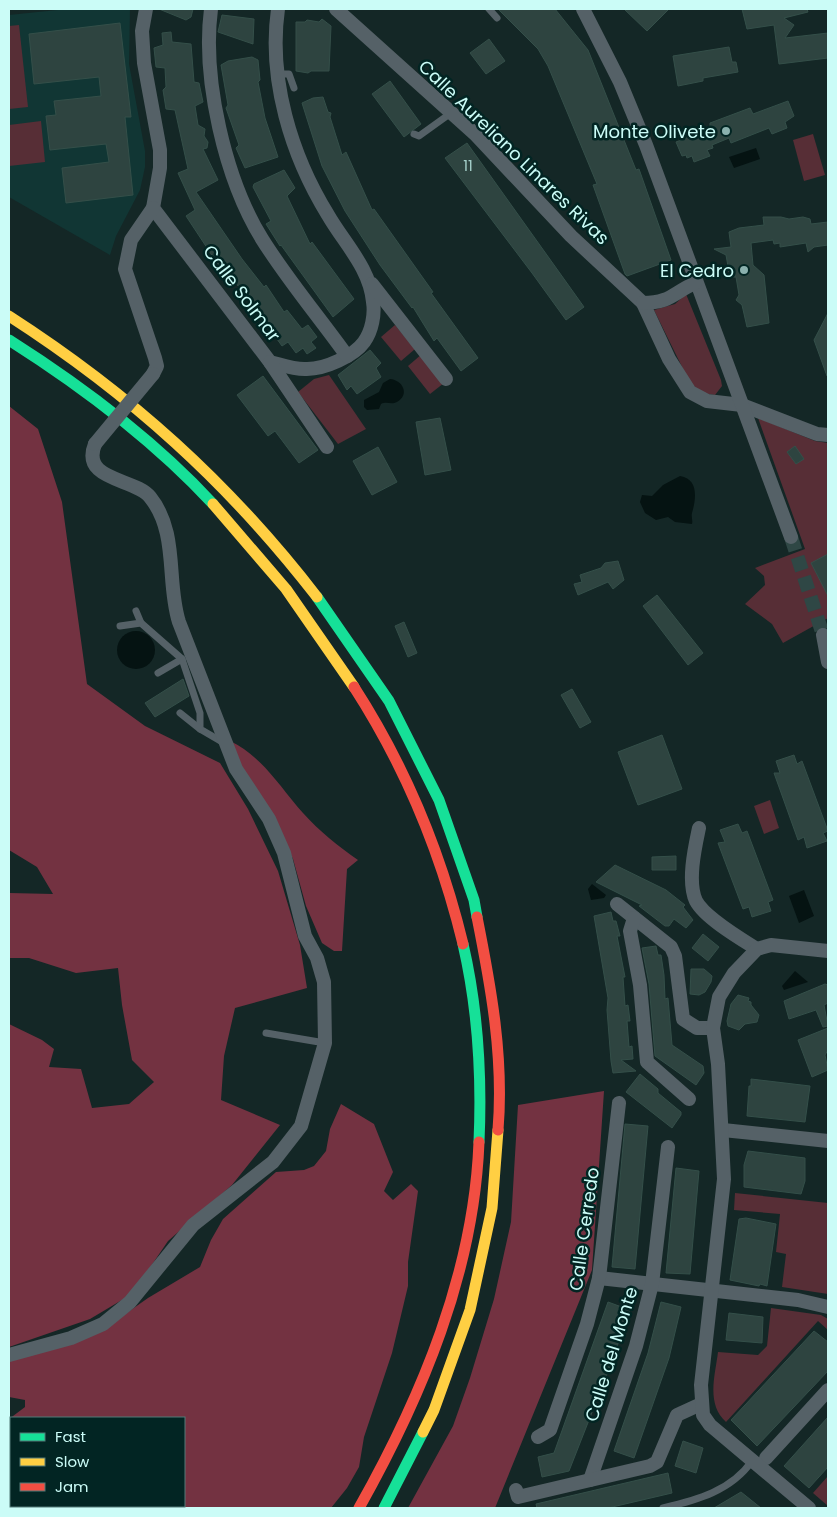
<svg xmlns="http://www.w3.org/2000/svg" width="837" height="1517" viewBox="0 0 837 1517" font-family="Poppins,sans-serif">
<rect width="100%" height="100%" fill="#142726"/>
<path fill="#113634" d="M67,9h63l-1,55 16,87v16l-5,23 -24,46 -6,19 -101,-58v-182z"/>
<g fill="#572e36">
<path d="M19,25l9,82 -19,2v-83z"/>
<path d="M41,121l4,41 -36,4v-41z"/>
<path d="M813,134l12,41 -21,6 -11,-41z"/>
<path d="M686,294l35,86 1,6 -7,9 -13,-2 -12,-10 -36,-73 21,-6z"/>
<path d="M395,325l20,24 -14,12 -20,-24z"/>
<path d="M422,354l22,29 -14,11 -22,-28z"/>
<path d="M329,375l37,54 -28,15 -40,-52 16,-13z"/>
<path d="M758,418l57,23 13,2v175l-45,25 -11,-19 -27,-20 20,-19 -1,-9 -9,-8 50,-19z"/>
<path d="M770,800l9,28 -15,6 -10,-28z"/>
<path d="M735,1193l93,10v91l-46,-7 4,-33 -10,-2 4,-38 -46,-4z"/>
<path d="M771,1308l50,7 7,4v11l-10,-9 -92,101c-20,-18 -11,-46 -8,-70l40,3 9,-9z"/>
<path d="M828,1476v30l-15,-13z"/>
</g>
<g fill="#733241">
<path d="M9,406l29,23 24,73 25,182 58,42 75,37 28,46 30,62 22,74 7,43 -72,20 -11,48 -3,44 59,25 -48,60 -64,56 -36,53 -42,25 -81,28v-323l33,16 12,9 -5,18 32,2 11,39 37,-4 25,-22 -22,-22 -10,-55 -4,-37 -42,5 -47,-15h-20v-65l44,1 -16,-27 -28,-17z"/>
<path d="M230,741c33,16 49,45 73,72 16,18 35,33 55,47l-11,9 -5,82h-8l-12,-8 -16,-37 -13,-47 -16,-34 -31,-48z"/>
<path d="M604,1091l-12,179 -97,238h-87l45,-82 17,-48 24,-79 17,-77 7,-117z"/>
<path d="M341,1104l33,20 19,48 -9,19 9,9 18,-16 7,7 -10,71v24l-16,67 -28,84 -5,30 -12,21 -16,20h-294l-3,-2h150v-88h-173v71l-2,-2v-68l16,-12v-7l-16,-3v-38l95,-30 44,-31 52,-31 11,-27 12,-21 53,-47 28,-2 10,-4 12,-15 4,-22z"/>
</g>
<g fill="#051312">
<path d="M756,148l4,11 -26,9 -5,-11z"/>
<path d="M390,379c13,1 20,16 7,23 -6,3 -10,-1 -16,2l-2,5 -12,1 -3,-3v-7l15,-8 4,-9z"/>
<path d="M680,476c19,3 16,23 12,37 -1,4 1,7 0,11l-17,-2 -7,-5 -12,3 -11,-7 -5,-11 2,-7 10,1 11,-11z"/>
<circle cx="136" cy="650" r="19"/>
<path d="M592,884l14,11 -2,3 -13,2 -3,-11z"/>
<path d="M804,890l10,26 -15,7 -10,-27z"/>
<path d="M795,971l13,11 -24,8 -2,-4z"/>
</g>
<g fill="#2e4440" stroke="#344f49">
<path d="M159,9h34l-2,8 -5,3z"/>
<path d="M498,9h57l33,41 48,120 3,-1 32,91 -44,16 -2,-2 -32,-89 4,-1 -49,-118 -10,-17z"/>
<path d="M624,9h45l-22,22z"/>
<path d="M742,9h65l1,3 -24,6 10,7 -9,13 43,-5v25l-49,6 -5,-39 -27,4z"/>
<path d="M222,15l32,4 -1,25 -35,-12z"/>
<path d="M322,19l9,7 -2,45h-18l-3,2 -12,-2v-49h9l2,-2 12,2z"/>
<path d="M120,23l11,94h-6l8,78 -67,8 -4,-35 47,-6 -3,-18 -56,6 -4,-34 10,-1 -2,-14 47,-5 -2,-19 -65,7 -5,-50z"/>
<path d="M171,32l1,10 19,2 3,38 5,1 4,19 -8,4 3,19 7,4 -1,7 4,6 -1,6 -4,1 15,31 -22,12 46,67 22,28 2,-2 18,27 3,-2 15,19 6,-4 9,12 -6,5 5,6 -9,6 -4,-6 -7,5 -8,-11 -6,4 -42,-58 -23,-25 -31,-47 9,-6 -17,-37 10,-4 -13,-59 -9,-1 -3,-19 3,-3 -1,-19 -9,-1 -2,-19 9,-3 -1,-12z"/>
<path d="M489,39l16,22 -19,13 -16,-21z"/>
<path d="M729,47l3,15h4l2,10 -35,6v3l-25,5 -5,-30z"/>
<path d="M252,57l6,3 2,20 -2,2 7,36 13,39 -33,11 -9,-20 3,-3 -13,-37 2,-3 -7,-40 7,-4z"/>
<path d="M390,81l31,43 -17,13 -32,-43z"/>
<path d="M323,97l5,15 3,1 -1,4 12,38 4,-3 26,58 2,-1 59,83 -2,1 47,65 -17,13 -24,-33 -3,3 -21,-34 -1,1 -32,-43 -35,-54 -23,-45 -20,-63 11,-5z"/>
<path d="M788,101l6,15 -9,6 2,6 -15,6 -3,-6 -38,15 -2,-5 -17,7 1,3 -6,2 3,6 -16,6 -2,-6 -5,2 -1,-3 -4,1 -6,-14 34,-13v-6l40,-15 3,6z"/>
<path d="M467,143l117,164 -18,13 -34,-47 -87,-115z"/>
<path d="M284,170l11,18 -8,8 23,48 2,-2 42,57 -21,18 -52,-72 -1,1 -14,-22 5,-3 -18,-34 1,-3z"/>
<path d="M781,217l8,2 14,-2 7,2 1,5 17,-2v23l-14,2 -6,5 -2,-9 -26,4v-4l-6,1 -1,-4 -22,3 2,22 11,10 5,48 -22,4 -5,-22 -6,-5 3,-5 -3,-18h-4l-1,-6 -2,1 -3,-17 -12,-6 17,-2 -2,-15 10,-4 25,-3 -1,-8z"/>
<path d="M828,313v63h-1l-13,-36z"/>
<path d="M370,350l11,13 -5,5 5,9 -24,17 -6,-8 -4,4 -9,-15z"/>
<path d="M263,376l55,74 -19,13 -24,-32 -7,5 -31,-41z"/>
<path d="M440,418l11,52 -26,5 -9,-53z"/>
<path d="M795,446l9,13 -8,5 -9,-12z"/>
<path d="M378,447l19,35 -25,13 -19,-34z"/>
<path d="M828,554v42l-17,-33z"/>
<path d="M618,561l6,19 -11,9 -5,-7 -30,13 -4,-11 8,-2 -2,-7 21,-7 4,-5z"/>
<path d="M657,595l46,58 -15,12 -45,-59z"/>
<path d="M404,622l13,31 -9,4 -13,-31z"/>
<path d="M183,679l6,17 -34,21 -10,-14z"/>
<path d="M572,689l19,33 -11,6 -19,-33z"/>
<path d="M662,735l20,54 -44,16 -20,-53z"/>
<path d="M794,755l3,9 5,-3 26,70 -5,2 4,8 -20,7 -3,-11 -6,3 -24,-67h6l-4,-12z"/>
<path d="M738,824l4,9 5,-2 26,69 -5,2 3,9 -19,6 -3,-10 -6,2 -25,-66 7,-1 -5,-12z"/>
<path d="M676,856v14h-24v-13z"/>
<path d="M615,865l51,25 19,15 -2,2 10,13 -7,8 -12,-9 -5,7h-4l-26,-20 3,-1 -46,-23z"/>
<path d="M611,912l2,9h3l4,15h-3l8,41h-2l2,29 3,-1 2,16h-3l2,26 3,-1 1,13 -12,1 15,11 -23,2 -2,-12 -4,-51 1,-12 -14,-82z"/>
<path d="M703,934l16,13 -11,14 -16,-13z"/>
<path d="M656,946l2,9h3l3,20 1,24 3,-1 4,47 31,21 1,7 -8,12 -41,-29 -6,-72 -7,-36z"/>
<path d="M691,969h13l8,7 -1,6 -6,10 -6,3 -9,-1z"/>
<path d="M825,984l3,1v18l-4,2 4,21 -5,1 -7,-17 -27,9 -5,-18z"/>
<path d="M738,995l11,3 -1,3 3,1v3l8,10 -2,7 -12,2 -6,6 -11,-4 -1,-5 4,-17z"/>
<path d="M828,1028v22l-3,5 3,15 -16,7 -14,-37z"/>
<path d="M640,1074l18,15v4l23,19v3l-9,13 -46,-36z"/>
<path d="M751,1079l59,7 -5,36 -58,-6 2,-30h2z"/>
<path d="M625,1124l23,2 -13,143 -23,-2z"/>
<path d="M748,1151l57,7v23l-4,13 -57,-7v-22z"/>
<path d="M676,1168l23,3 -9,103 -24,-1z"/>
<path d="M746,1218l30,6 -9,62 -7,-2 -1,2 -29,-6 9,-61z"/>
<path d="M608,1302l22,8 -21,59 -40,102 -27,6 -4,-20 16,-4z"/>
<path d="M661,1302l20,5 -12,51 -35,100 -20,-7 34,-98z"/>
<path d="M729,1313l34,4 -1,26 -36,-3z"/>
<path d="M814,1331l14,11v29l-71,75 -26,-26z"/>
<path d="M828,1417v50l-19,21 -25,-22z"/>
<path d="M683,1441l20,7 -7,25 -21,-7z"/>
<path d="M668,1473l4,20 -64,15h-71l-1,-4z"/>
<path d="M741,1492l20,16h-47z"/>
</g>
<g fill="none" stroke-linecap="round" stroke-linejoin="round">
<path stroke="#2f4745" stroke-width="14" stroke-dasharray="14 7" stroke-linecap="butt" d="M791,537l32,98"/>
<g stroke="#556167" stroke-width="7">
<path d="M489,9l8,9"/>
<path d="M278,74h11l5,14"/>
<path d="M414,134l5,2 32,-23"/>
<path d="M136,611l5,12"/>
<path d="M120,626l21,-3 41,36 18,54v16l24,14"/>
<path d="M158,673l24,-14"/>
<path d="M180,713l20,16"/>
<path d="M266,1033l59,10"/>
<path d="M663,1508c34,-8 68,-17 89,-47"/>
</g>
<g stroke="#556167" stroke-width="14">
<path d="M146,9l-4,22 2,32 16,87v18l-7,40 117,154c12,3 25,8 37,7 18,0 47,-13 57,-27 8,-11 11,-28 9,-40 -3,-34 -29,-59 -45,-87 -37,-60 -60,-136 -50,-206"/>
<path d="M211,9c-9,70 14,170 51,230 25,40 57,78 85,117"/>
<path d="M336,9l139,125 96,102 72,67 26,56 21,33 17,9 35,4 75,29 11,1"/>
<path d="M583,9l37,73 26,63 145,392"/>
<path d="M153,208l-22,32 -6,29 30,89 2,8 -4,8"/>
<path d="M372,284l74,95"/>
<path d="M643,303c27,0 30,-10 52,-20"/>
<path d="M270,362l57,85"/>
<path d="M823,635l5,27"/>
<path d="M699,828c-4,19 -12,54 -3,73 9,17 45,38 61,48"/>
<path d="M617,904l54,43 4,9 8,63 14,9h16"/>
<path d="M634,918l-4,13 10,54 7,77 42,37"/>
<path d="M723,1130l105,11"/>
<path d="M599,1278l199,22 30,7"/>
<path d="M9,1355l62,-17 32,-14 27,-22 63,-77 80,-63 28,-36 24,-83 -1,-61 -7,-24 -12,-22 -21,-83 -15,-34 -33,-50 -57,-147c-13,-40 0,-89 -29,-125 -15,-19 -70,-16 -55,-53"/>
<path d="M538,1437l12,-7 37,-106 12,-46 20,-175"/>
<path d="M766,1458l62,-68"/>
<path d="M590,1480l46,-134 16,-62 16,-137"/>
<path d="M516,1490l2,7 132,-31 7,-4 20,-47 24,-11"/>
<path d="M809,1508l-99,-83 -7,-10 -2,-30 23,-206 -6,-115 -5,-36 6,-31 15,-24 23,-24 14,-4 57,6"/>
</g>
<g stroke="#16e098" stroke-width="11">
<path d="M9,340c74,47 144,99 204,164"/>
<path d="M317,597l72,104 50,99 35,100 3,17"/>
<path d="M463,944c15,65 19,131 16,198"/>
<path d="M384,1508l39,-76"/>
</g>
<g stroke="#ffcf43" stroke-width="11">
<path d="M9,316c121,78 220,167 308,281"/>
<path d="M213,504l73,85 68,98"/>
<path d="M423,1432l11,-22 36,-100 22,-102 6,-78"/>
</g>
<g stroke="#f24e42" stroke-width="11">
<path d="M354,687c51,79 87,166 109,257"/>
<path d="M477,917c14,70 27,141 21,213"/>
<path d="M359,1508c63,-112 115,-236 120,-366"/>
</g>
<path stroke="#556167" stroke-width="14" d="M95,444l58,-70"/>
</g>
<g fill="#8bb1ae" stroke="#022523" stroke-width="2">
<circle cx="726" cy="131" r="5"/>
<circle cx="744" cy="270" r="5"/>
</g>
<g text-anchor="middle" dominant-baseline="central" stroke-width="5" stroke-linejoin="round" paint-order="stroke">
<g font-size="15" fill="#a4cec9">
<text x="468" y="165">11</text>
</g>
<g font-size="18" fill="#cbfcf7" stroke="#022523" text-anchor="end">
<text x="716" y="131">Monte Olivete</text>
<text x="734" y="270">El Cedro</text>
</g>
<g font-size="18" fill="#cbfcf7" stroke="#022523">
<text transform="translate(514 152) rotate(44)">Calle Aureliano Linares Rivas</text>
<text transform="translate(242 293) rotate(53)">Calle Solmar</text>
<text transform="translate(584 1229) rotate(-82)">Calle Cerredo</text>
<text transform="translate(611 1354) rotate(-73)">Calle del Monte</text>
</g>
</g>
<rect width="837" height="1517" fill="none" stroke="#cbfcf7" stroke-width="20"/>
<rect x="10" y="1417" width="175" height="90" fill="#022523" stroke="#527b78"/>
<rect x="20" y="1433" width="25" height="8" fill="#16e098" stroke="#527b78"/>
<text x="55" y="1442" font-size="15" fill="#cbfcf7">Fast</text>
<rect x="20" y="1458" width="25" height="8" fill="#ffcf43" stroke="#527b78"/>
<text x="55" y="1467" font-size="15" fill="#cbfcf7">Slow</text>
<rect x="20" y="1483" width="25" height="8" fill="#f24e42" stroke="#527b78"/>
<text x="55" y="1492" font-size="15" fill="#cbfcf7">Jam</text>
</svg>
